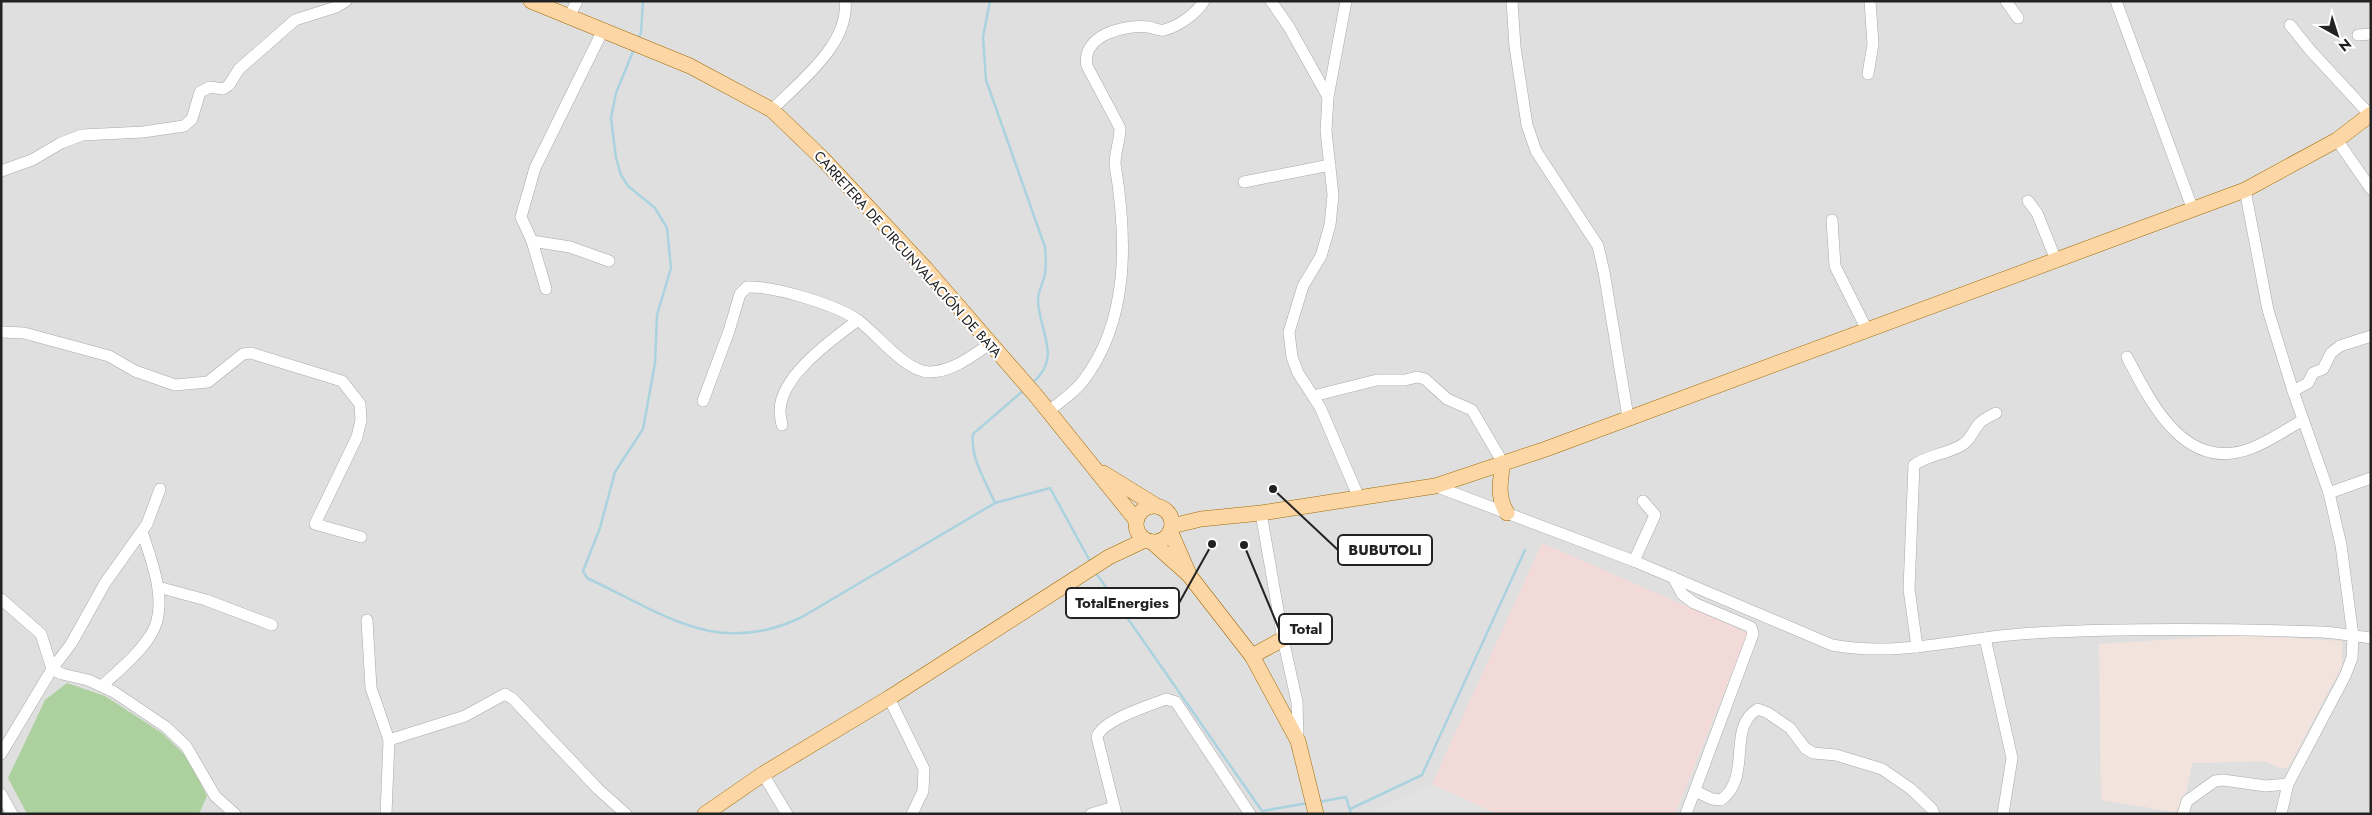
<svg xmlns="http://www.w3.org/2000/svg" width="2372" height="815" viewBox="0 0 2372 815" font-family="Jost,sans-serif">
<rect width="100%" height="100%" fill="#f2efe9"/>
<path fill="#e0dfdf" fill-rule="evenodd" d="M1,1h2370v813h-696l73,-181 -315,151 64,30h-1298l8,-18 -199,-18 19,36h-26zM2342,666l-62,102 -15,-7 -73,2 -7,34 -9,15 -75,-13z"/>
<path fill="#f2dad9" d="M1542,543l206,90 -73,181h-178l-65,-30z"/>
<path fill="#f3e3dd" d="M2239,635l103,6v25l-54,102h-8l-15,-7 -73,2 -7,34 -9,15 -75,-12 -2,-156z"/>
<path fill="#add19e" d="M67,683l38,13 57,37 25,24 20,39 -8,18h-172l-19,-36 37,-78z"/>
<path fill="#e2e2e2" d="M1432,784l64,30h-124v-2z"/>
<g fill="none" stroke-linecap="round" stroke-linejoin="round">
<g stroke="#aad3df" stroke-width="2.5">
<path d="M990,1l-7,36 3,43 59,167c1,10 2,20 -1,31 -2,7 -6,14 -6,22 1,32 25,58 -6,83"/>
<path d="M638,39l3,-6 2,-32"/>
<path d="M634,49l-18,44 -5,25 5,40 5,17 7,11 27,22 12,20 4,40 -14,47 -2,48 -12,66 -28,43 -15,56 -17,43 4,7c77,36 130,80 215,39l193,-114"/>
<path d="M1024,390l-51,44c-3,24 13,48 22,69l55,-15 41,75"/>
<path d="M1096,573l166,238 46,-8"/>
<path d="M1318,802l28,-5 5,17"/>
<path d="M1350,809l72,-34 103,-225"/>
</g>
<g stroke="#a9a9a9" stroke-width="12">
<g id="minor">
<path d="M1271,1l18,26 39,70"/>
<path d="M1346,1l-18,96 -2,34 7,64 -3,30 -9,31 -18,30 -14,46 3,25 6,16 22,34 39,91"/>
<path d="M1512,1l3,46 12,78 9,26 62,95 6,26 24,145"/>
<path d="M2006,1l12,17"/>
<path d="M2116,1l77,209"/>
<path d="M569,17l8,-16"/>
<path d="M2290,25l20,25 60,65"/>
<path d="M2358,35l13,-1"/>
<path d="M1868,74l5,-30 -3,-43"/>
<path d="M772,110c26,-27 78,-66 73,-109"/>
<path d="M2337,140l34,49"/>
<path d="M1,171l31,-11 29,-17 21,-8 61,-3 41,-6 8,-7 8,-27 10,-5 13,2 6,-4 10,-16 56,-49 41,-13 10,-6"/>
<path d="M1244,182l86,-17"/>
<path d="M2245,190l23,120 25,81 36,102 12,52 12,91 -1,22 -7,18 -57,108 -7,30"/>
<path d="M2028,201l9,12 19,47"/>
<path d="M1832,220l3,46 32,64"/>
<path d="M532,241l38,6 39,14"/>
<path d="M540,268l6,21 -14,-48 -11,-24 14,-49 68,-138"/>
<path d="M1,332l23,1 85,23 26,15 40,14 33,-3 35,-28 8,-1 91,28 18,23 1,16 -4,17 -42,87 46,13"/>
<path d="M2127,357c25,48 59,117 125,91 18,-7 35,-19 51,-28"/>
<path d="M2293,391l15,-8 5,-10 10,-4 8,-16 9,-7 31,-10"/>
<path d="M1313,396l64,-16h28l12,-3 8,2 22,20 25,11 31,53"/>
<path d="M703,401l26,-70 11,-37 7,-7c27,-1 91,18 112,34 19,14 46,50 70,51 23,0 43,-16 62,-29"/>
<path d="M1048,412c11,-10 26,-19 35,-31 47,-61 44,-144 32,-217 0,-12 5,-23 5,-36l-33,-62c-6,-31 38,-42 62,-39 5,1 9,4 15,3 15,-4 32,-16 40,-29"/>
<path d="M782,425c-1,-5 -2,-10 -2,-15 1,-35 53,-71 78,-90"/>
<path d="M1435,486l199,75 198,84c69,13 135,-9 203,-12 95,-5 192,-4 287,-1 16,1 33,4 49,6"/>
<path d="M160,489l-13,35 -42,59 -34,61 -19,25 10,5 26,6 26,12 52,35 20,19 29,50 20,18"/>
<path d="M2329,493l42,-15"/>
<path d="M1261,513l22,126 14,63 1,38"/>
<path d="M1634,561l21,-46 -12,-14"/>
<path d="M1673,577l9,17 12,9 57,24 2,7 -67,180"/>
<path d="M158,587l48,13 66,25"/>
<path d="M1,599l40,35 11,35 -51,85"/>
<path d="M367,620l4,68 18,52 -3,74"/>
<path d="M1985,638l27,120 -9,56"/>
<path d="M1917,647l-8,-58 5,-124c14,-10 33,-11 48,-20 10,-6 10,-14 17,-21 3,-5 12,-8 17,-11"/>
<path d="M102,686c16,-15 36,-31 48,-50 20,-29 2,-75 -8,-104"/>
<path d="M889,698l35,71 -1,22 -11,23"/>
<path d="M389,740l76,-24 40,-22 8,5 85,90 28,25"/>
<path d="M763,774l24,40"/>
<path d="M1695,791l17,8 9,1c32,-23 5,-73 37,-91l10,4 22,15 15,20 8,5 23,2 46,14 29,20 21,20 2,5"/>
<path d="M1,794l11,20"/>
<path d="M1091,814l23,-7"/>
<path d="M1116,814l-19,-77c5,-17 52,-31 69,-38l10,3 74,112"/>
<path d="M2183,814l4,-13 28,-20 8,-1 43,6 22,-2"/>
</g>
</g>
<g stroke="#a06b00" stroke-width="16">
<g id="major">
<path d="M531,1l159,65 82,44 51,49 102,109 112,129 99,123"/>
<path d="M1503,463c-3,19 -6,34 4,50"/>
<path d="M1103,473l52,32"/>
<circle cx="1154" cy="524" r="18"/>
<path d="M1172,526l29,-7 60,-6 174,-27 111,-37 699,-259 92,-50 34,-26"/>
<path d="M1170,531l18,41"/>
<path d="M1152,542l37,33 63,81 46,85 18,73"/>
<path d="M1252,656l31,-17"/>
<path d="M705,814l58,-40 126,-76 220,-141 36,-17"/>
</g>
</g>
<use href="#minor" stroke="#fff" stroke-width="11"/>
<use href="#major" stroke="#fcd6a4" stroke-width="15"/>
</g>
<g text-anchor="middle" dominant-baseline="central" stroke-width="4" stroke-linejoin="round" paint-order="stroke">
<g font-size="14" fill="#222" stroke="#fff">
<text transform="translate(908 254) rotate(48)">CARRETERA DE CIRCUNVALACIÓN DE BATA</text>
</g>
</g>
<path fill="none" stroke="#222" stroke-width="2" d="M1273 489L1338 550M1212 544L1179 603M1244 545L1279 629"/>
<g fill="#222" stroke="#fff" stroke-width="2">
<circle cx="1273" cy="489" r="5"/>
<circle cx="1212" cy="544" r="5"/>
<circle cx="1244" cy="545" r="5"/>
</g>
<g fill="#fff" stroke="#222" stroke-width="2">
<rect x="1338" y="535" width="94" height="30" rx="5"/>
<rect x="1066" y="588" width="113" height="30" rx="5"/>
<rect x="1279" y="614" width="53" height="30" rx="5"/>
</g>
<g font-size="15" text-anchor="middle" font-weight="bold" fill="#222">
<text x="1385" y="555">BUBUTOLI</text>
<text x="1122" y="608">TotalEnergies</text>
<text x="1306" y="634">Total</text>
</g>
<rect width="2372" height="815" fill="none" stroke="#222222" stroke-width="5"/>
<g transform="translate(2337 35) rotate(141)" stroke="#ffffff" stroke-width="4" paint-order="stroke">
<path d="M0-4L9 19L0 12L-9 19Z" fill="#222222"/>
<text y="-8" font-size="14" font-weight="bold" text-anchor="middle" fill="#222222">N</text>
</g>
</svg>
